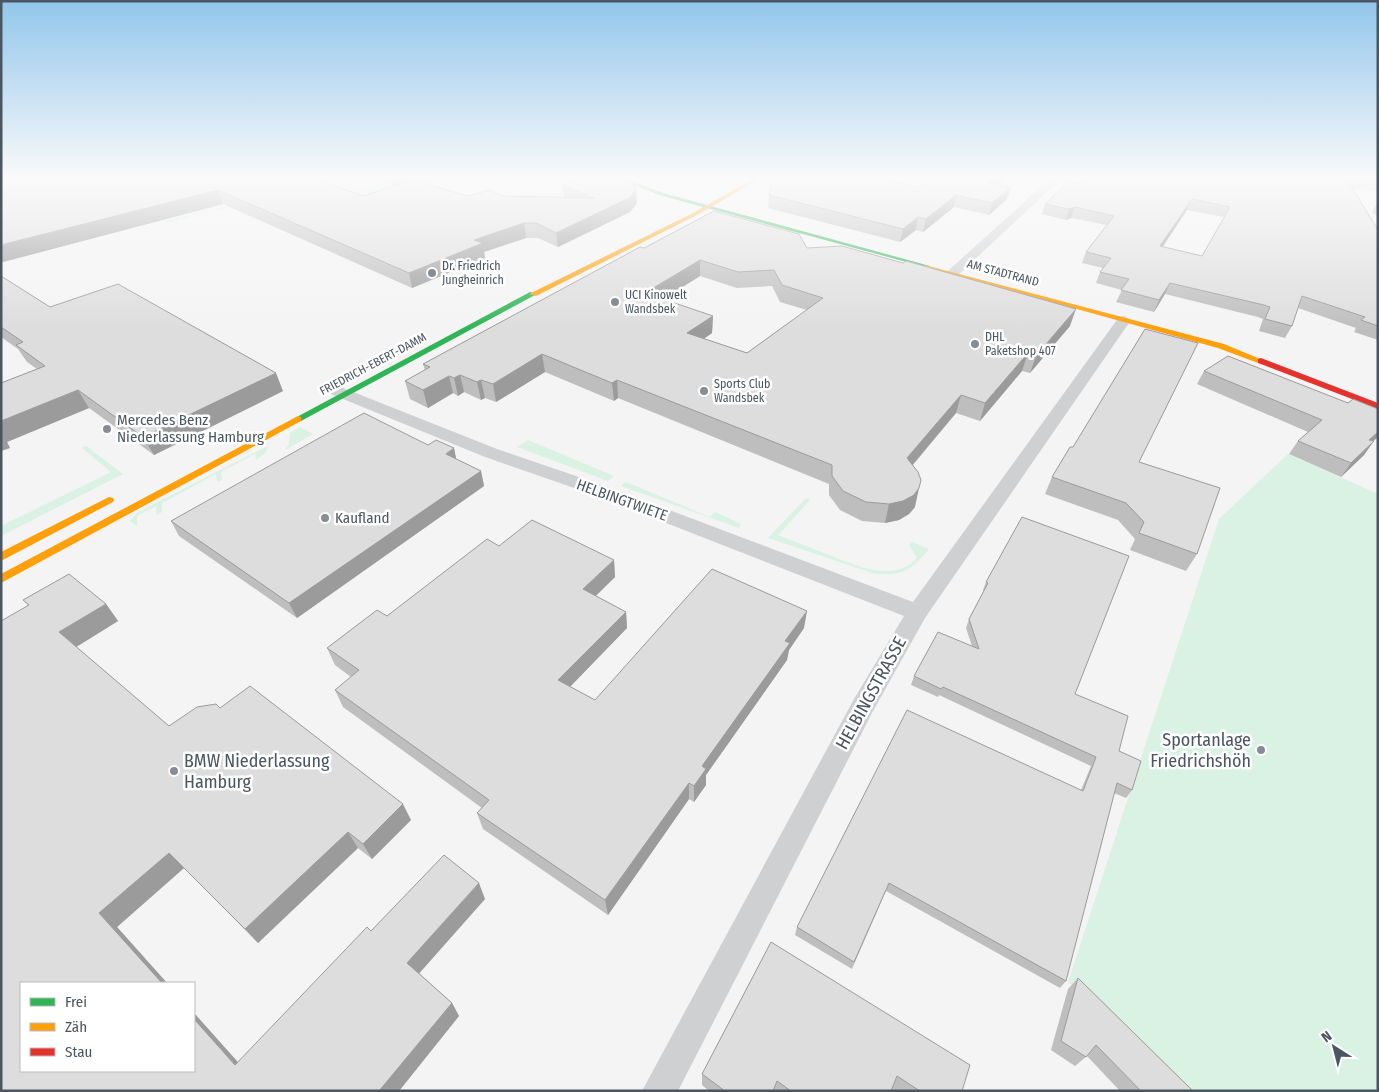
<svg xmlns="http://www.w3.org/2000/svg" width="1379" height="1092" viewBox="0 0 1379 1092" font-family="'Fira Sans Condensed',sans-serif">
<rect width="100%" height="100%" fill="#f4f4f4"/>
<g fill="#d9f2e3">
<path d="M375,177l8,4 -6,2 9,5 6,-2 -2,-2 20,-5 4,2 20,-4 -10,3 3,2 -7,-1 -23,6 -20,8 -25,3 6,-5 -10,-5 -13,1 6,-3 -10,-6 -101,26 -12,5 -4,-2 -46,14 -4,-2 169,-42 28,12 12,-5 -9,-6z"/>
<path d="M300,427l13,7 -28,16 4,-6 1,-11z"/>
<path d="M528,440l86,36 -6,5 -91,-34z"/>
<path d="M86,446l37,28 -122,62v-10l110,-54 -29,-24z"/>
<path d="M268,446l-2,6 -10,8 -1,-6 -34,18 1,8 -5,2 -1,-8 -54,29v9l-5,3 -1,-9 -19,10v10l-7,-5 8,-9z"/>
<path d="M1288,454l90,40v597h-196l-114,-109 151,-463z"/>
<path d="M626,482l84,35 5,-5 26,12 -2,4 -118,-42z"/>
<path d="M806,498l4,2 -32,35c17,7 34,13 51,20 27,10 64,29 88,3l-8,-13 3,-3 17,7c-17,21 -26,27 -54,25l-107,-36z"/>
</g>
<g fill="none" stroke-linecap="round" stroke-linejoin="round">
<g fill="#ced0d2" fill-rule="evenodd">
<path d="M1052,177h11l-106,99h-8l-2,-3 2,-3z"/>
<path d="M1124,316l7,4 -206,298 -53,95 -194,378h-36l212,-392 50,-83 -307,-120 -112,-39 -164,-67 -2,-3 2,-3h12l164,65 114,39 302,114 206,-285z"/>
</g>
<g fill="#30b455" fill-rule="evenodd">
<path d="M614,177h8l41,16 267,73 -5,1 -266,-72z"/>
<path d="M530,292l7,2 -236,127 -3,1 -5,-3z"/>
</g>
<g fill="#ff9f0a" fill-rule="evenodd">
<path d="M756,177h7l-66,38 -161,81 -7,-2 164,-81z"/>
<path d="M925,265l299,79 41,17 -1,2h-6l-40,-15 -293,-81z"/>
<path d="M298,416l3,1v4l-300,162v-9z"/>
<path d="M109,497l4,1 1,2 -1,2 -112,59v-9z"/>
</g>
<path fill="#e5322d" fill-rule="evenodd" d="M1261,358l117,45v6l-120,-46v-4z"/>
</g>
<g fill="#bebebf" fill-rule="evenodd">
<path d="M1,177h312l50,19 43,-13 -13,3 -17,-9h52l-12,3 51,16 97,1 -2,-12 75,18 -7,9 -72,35 -20,-9h-12l-42,14 1,6 -73,30 -189,-84 -220,58 -2,-1z"/>
<path d="M664,177h26l-9,4z"/>
<path d="M1009,177l-10,8 8,14 -18,16 -35,-8 -31,25 -7,-2 -16,12 -132,-34 1,-13 150,-8z"/>
<path d="M1378,177v14l-25,-2 25,41v110l-24,-8 2,-4 -58,-20 -6,18 -7,12 -26,-7 4,-12 -5,-2 -93,-23 -11,18 -38,-10 6,-12 -26,-7 4,-11 3,-4 -21,-5 4,-11 21,-27 -36,-7 -5,2 -24,-6 3,-10 36,-20zM1187,210l37,7 -22,39 -40,-9z"/>
<path d="M1378,202v15l-6,-5z"/>
<path d="M644,248h163l263,78 -40,47 -8,-2 -42,50 -24,-8 -43,52 2,42 -6,7 -10,6 -14,3 -23,-2 -22,-11 -11,-15v-11l-211,-86 -4,3 -69,-29 -49,30 -11,-4 -4,2 -17,-8 -6,4 -5,-3 -25,15 -18,-9 -5,-18 20,-11 -2,-6zM700,276l37,12 35,-2 8,16 27,8 -60,43 -43,-14 8,-6 1,-17 -50,-17z"/>
<path d="M1,276l49,31 233,84 -129,64 -65,-47 -82,34 3,6 -9,3v-68l36,-14 -10,-7 -9,-13 -17,-12z"/>
<path d="M1204,371l174,38v28l-5,4 -9,14 -23,22 -52,-23 9,-13 10,-9 -111,-48z"/>
<path d="M428,445l26,3 2,11 25,12 3,15 -187,132 -118,-82 -8,-15z"/>
<path d="M1140,462l57,92 -11,17 -56,-21 5,-11 -17,-19 -73,-26 7,-17z"/>
<path d="M1022,517l53,177 44,57 13,39 -6,8 -12,-5 -48,188 -6,7 -174,-97 -34,78 -57,-34 2,-8 284,-137 10,-24 -152,-71 -1,2 -27,-12 3,-9 58,-30 -6,-18 3,-9 15,-28 -1,-1 3,-8z"/>
<path d="M499,546l115,14 1,17 -19,19 30,16 1,16 -57,59 25,13 209,-72 -15,22 -2,10 -81,115v10l-12,17 -5,-3 -81,116 -125,-86 -6,-16 5,-5 -139,-101 -8,-17 16,-13 -16,-12 -8,-17 60,-32z"/>
<path d="M23,600l83,4 12,17 -42,26 93,79 51,-18 191,112 -39,39 -14,-11 -100,95 -74,-75 -67,59 50,56h-146l173,88v-58l44,49 133,-131 114,-32 -66,74 33,30 7,13 -60,75h-398l27,-486z"/>
<path d="M771,942l191,149h-67l-3,-2 -1,2h-182l-7,-6v-11z"/>
<path d="M1078,978l115,113h-73l-33,-35 -12,10 -24,-16 17,-61z"/>
</g>
<g fill="#9b9b9b">
<path d="M391,177h37l-35,9z"/>
<path d="M681,177h9l-9,4z"/>
<path d="M997,177h12l-23,18 3,-12z"/>
<path d="M1011,187l-4,12 -18,16 3,-12z"/>
<path d="M218,190l5,14 -220,58 -2,-2v-15z"/>
<path d="M636,190l1,13 -7,9 -72,35 -2,-14z"/>
<path d="M956,195l-2,12 -31,25 3,-13z"/>
<path d="M1192,199l-5,11 -31,47 4,-11z"/>
<path d="M1075,207l-4,11 -5,2 3,-11z"/>
<path d="M918,217l-2,13 -16,12 3,-13z"/>
<path d="M524,223l2,15 -42,14 1,6 -73,30 -3,-15 65,-33z"/>
<path d="M700,260v16l-54,34 -1,-17z"/>
<path d="M1170,283l-5,11 -11,18 5,-12z"/>
<path d="M1076,309l-6,17 -40,47 6,-17z"/>
<path d="M713,316l-1,17 -25,17v-17z"/>
<path d="M1028,353l-6,18 -42,50 5,-18z"/>
<path d="M542,354l3,18 -49,30 -3,-18z"/>
<path d="M276,373l7,18 -129,64 -11,-18z"/>
<path d="M460,375l4,17 -6,4 -4,-18z"/>
<path d="M449,376l4,17 -25,15 -5,-18z"/>
<path d="M481,380l4,18 -4,2 -4,-18z"/>
<path d="M617,380l1,18 -4,3 -2,-18z"/>
<path d="M78,390l11,18 -82,34 3,6 -9,3v-30z"/>
<path d="M961,395l-5,18 -53,63 4,-18z"/>
<path d="M1378,432v5l-19,16 10,-13z"/>
<path d="M1374,441l-10,14 -23,22 10,-14z"/>
<path d="M454,448l3,15 -11,-9z"/>
<path d="M481,471l3,15 -187,132 -8,-15z"/>
<path d="M919,488l-4,19 -6,7 -10,6 -14,3 4,-19z"/>
<path d="M614,560l1,17 -30,29 -2,-17z"/>
<path d="M106,604l12,17 -45,28 -14,-17z"/>
<path d="M807,611l-3,17 -15,22 -2,10 -81,115v10l-12,17v-16l8,-20 83,-125z"/>
<path d="M626,612l1,16 -66,68 -3,-16z"/>
<path d="M689,783v16l-81,116 -3,-15z"/>
<path d="M403,804l8,16 -39,39 -9,-15z"/>
<path d="M348,832l10,16 -100,95 -13,-14z"/>
<path d="M169,853l15,15 -67,59 50,56h-5l-63,-70z"/>
<path d="M479,883l6,16 -69,78 -9,-14z"/>
<path d="M452,1003l7,13 -60,75h-20z"/>
<path d="M194,1013l57,64 -16,-12 -41,-46z"/>
</g>
<g fill="#ddddde" stroke="#9b9b9b" fill-rule="evenodd">
<path d="M1,177h311l51,19 52,-16 52,16 22,-6 14,6 91,2 -32,-13 26,-8h40l8,13 -7,8 -73,35 -20,-10h-12l-50,17 9,3 -74,30 -191,-83 -217,55z"/>
<path d="M779,177h91l49,10 14,-10h64l-8,6 22,4 -19,16 -36,-8 -30,24 -8,-2 -15,12 -134,-34 2,-14z"/>
<path d="M1088,177h290v3l-32,-2 32,52v96l-17,-6 4,-3 -63,-21 -10,30 -27,-7 5,-12 -6,-2 -94,-22 -11,17 -38,-10 8,-11 -29,-7 11,-14 -25,-6 28,-36 -39,-9 -6,2 -24,-5 23,-22 13,2zM1192,199l38,8 -28,49 -42,-10z"/>
<path d="M714,211l85,23 8,14 35,-2 61,17 3,-2 170,48 -40,47 -8,-3 -43,50 -24,-8 -54,63 11,14 3,8 -2,8 -5,7 -11,6 -14,3 -23,-2 -23,-11 -11,-15v-11l-215,-85 -5,3 -70,-29 -49,30 -12,-4 -4,2 -17,-7 -6,3 -5,-2 -26,14 -18,-9 25,-14 -7,-3 217,-117 4,1zM700,260l38,12 36,-2 8,15 41,13 -76,55 -60,-20 26,-17 -68,-23z"/>
<path d="M1,276l49,31 68,-23 158,89 -133,64 -65,-47 -77,31v-38l44,-17 -29,-21 7,-3 -22,-15z"/>
<path d="M1145,329l53,14 -59,119 81,26 -23,66 -58,-21 5,-11 -18,-19 -74,-26 18,-30h3z"/>
<path d="M1228,356l120,47 5,-4 25,10v23l-9,8 5,1 -23,22 -53,-22 24,-21 -118,-49z"/>
<path d="M364,413l64,32 8,-5 18,8 -8,6 35,17 -192,132 -118,-82z"/>
<path d="M1022,517l107,39 -54,138 53,22 -9,35 22,10 -9,29 -15,-7 -51,198 -177,-98 -35,79 -57,-35 110,-217 176,81 13,-34 -153,-70 -2,2 -27,-13 24,-44 41,17 -10,-30 19,-36 -2,-1z"/>
<path d="M532,520l82,40 -31,29 43,23 -68,68 37,20 117,-131 95,42 -22,30 5,2 -88,123 4,3 -12,17 -5,-3 -84,117 -128,-87 12,-13 -154,-110 24,-20 -32,-22 50,-38 10,6 100,-77 12,7z"/>
<path d="M69,574l37,30 -47,28 110,94 28,-19 19,-3 4,4 30,-22 153,118 -40,40 -15,-12 -103,97 -76,-76 -70,60 63,70h-141v88h173v-52l41,46 132,-138 4,4 73,-76 35,28 -72,80 45,40 -73,88h-378v-470l28,-16 -6,-5z"/>
<path d="M771,942l199,123 -8,26h-42l-23,-15 -6,15h-100l-14,-10 -4,10h-48l-23,-17z"/>
<path d="M1078,978l115,113h-52l-45,-46 -10,12 -25,-16z"/>
</g>
<linearGradient id="sky" x2="0" y2="1"><stop stop-color="#91c6eb"/><stop offset="0.54" stop-color="#fafafa"/><stop offset="1" stop-color="#fafafa" stop-opacity="0"/></linearGradient>
<rect width="1379" height="330" fill="url(#sky)"/>
<g fill="#868d94" stroke="#fff" stroke-width="2">
<circle cx="432" cy="273" r="5"/>
<circle cx="615" cy="302" r="5"/>
<circle cx="975" cy="344" r="5"/>
<circle cx="704" cy="391" r="5"/>
<circle cx="107" cy="429" r="5"/>
<circle cx="325" cy="518" r="5"/>
<circle cx="1261" cy="750" r="5"/>
<circle cx="174" cy="771" r="5"/>
</g>
<g text-anchor="middle" dominant-baseline="central" stroke-width="5" stroke-linejoin="round" paint-order="stroke">
<g font-size="12" fill="#4a5661" stroke="#fff" text-anchor="start">
<text x="442" y="266">Dr. Friedrich<tspan x="442" dy="14">Jungheinrich</tspan></text>
<text x="625" y="295">UCI Kinowelt<tspan x="625" dy="14">Wandsbek</tspan></text>
<text x="985" y="337">DHL<tspan x="985" dy="14">Paketshop 407</tspan></text>
<text x="714" y="384">Sports Club<tspan x="714" dy="14">Wandsbek</tspan></text>
</g>
<g font-size="12" fill="#4a5661" stroke="#fff">
<text transform="translate(1003 273) rotate(15)">AM STADTRAND</text>
<text transform="translate(373 364) rotate(-28)">FRIEDRICH-EBERT-DAMM</text>
</g>
<g font-size="15" fill="#4a5661" stroke="#fff" text-anchor="start">
<text x="117" y="420">Mercedes Benz<tspan x="117" dy="17">Niederlassung Hamburg</tspan></text>
<text x="335" y="518">Kaufland</text>
</g>
<g font-size="15" fill="#4a5661" stroke="#fff">
<text transform="translate(622 500) rotate(20)">HELBINGTWIETE</text>
</g>
<g font-size="18" fill="#4a5661" stroke="#fff">
<text transform="translate(871 693) rotate(-61)">HELBINGSTRASSE</text>
</g>
<g font-size="18" fill="#4a5661" stroke="#fff" text-anchor="end">
<text x="1251" y="740">Sportanlage<tspan x="1251" dy="21">Friedrichshöh</tspan></text>
<text x="184" y="761" text-anchor="start">BMW Niederlassung<tspan x="184" dy="21">Hamburg</tspan></text>
</g>
</g>
<rect width="1379" height="1092" fill="none" stroke="#4a5661" stroke-width="5"/>
<rect x="20" y="982" width="175" height="90" fill="#ffffff" stroke="#b7bbc0"/>
<rect x="30" y="998" width="25" height="8" fill="#30b455" stroke="#b7bbc0"/>
<text x="65" y="1007" font-size="15" fill="#4a5661">Frei</text>
<rect x="30" y="1023" width="25" height="8" fill="#ff9f0a" stroke="#b7bbc0"/>
<text x="65" y="1032" font-size="15" fill="#4a5661">Zäh</text>
<rect x="30" y="1048" width="25" height="8" fill="#e5322d" stroke="#b7bbc0"/>
<text x="65" y="1057" font-size="15" fill="#4a5661">Stau</text>
<g transform="translate(1334 1047) rotate(324)" stroke="#ffffff" stroke-width="4" paint-order="stroke">
<path d="M0-4L9 19L0 12L-9 19Z" fill="#4a5661"/>
<text y="-8" font-size="14" font-weight="bold" text-anchor="middle" fill="#4a5661">N</text>
</g>
</svg>
